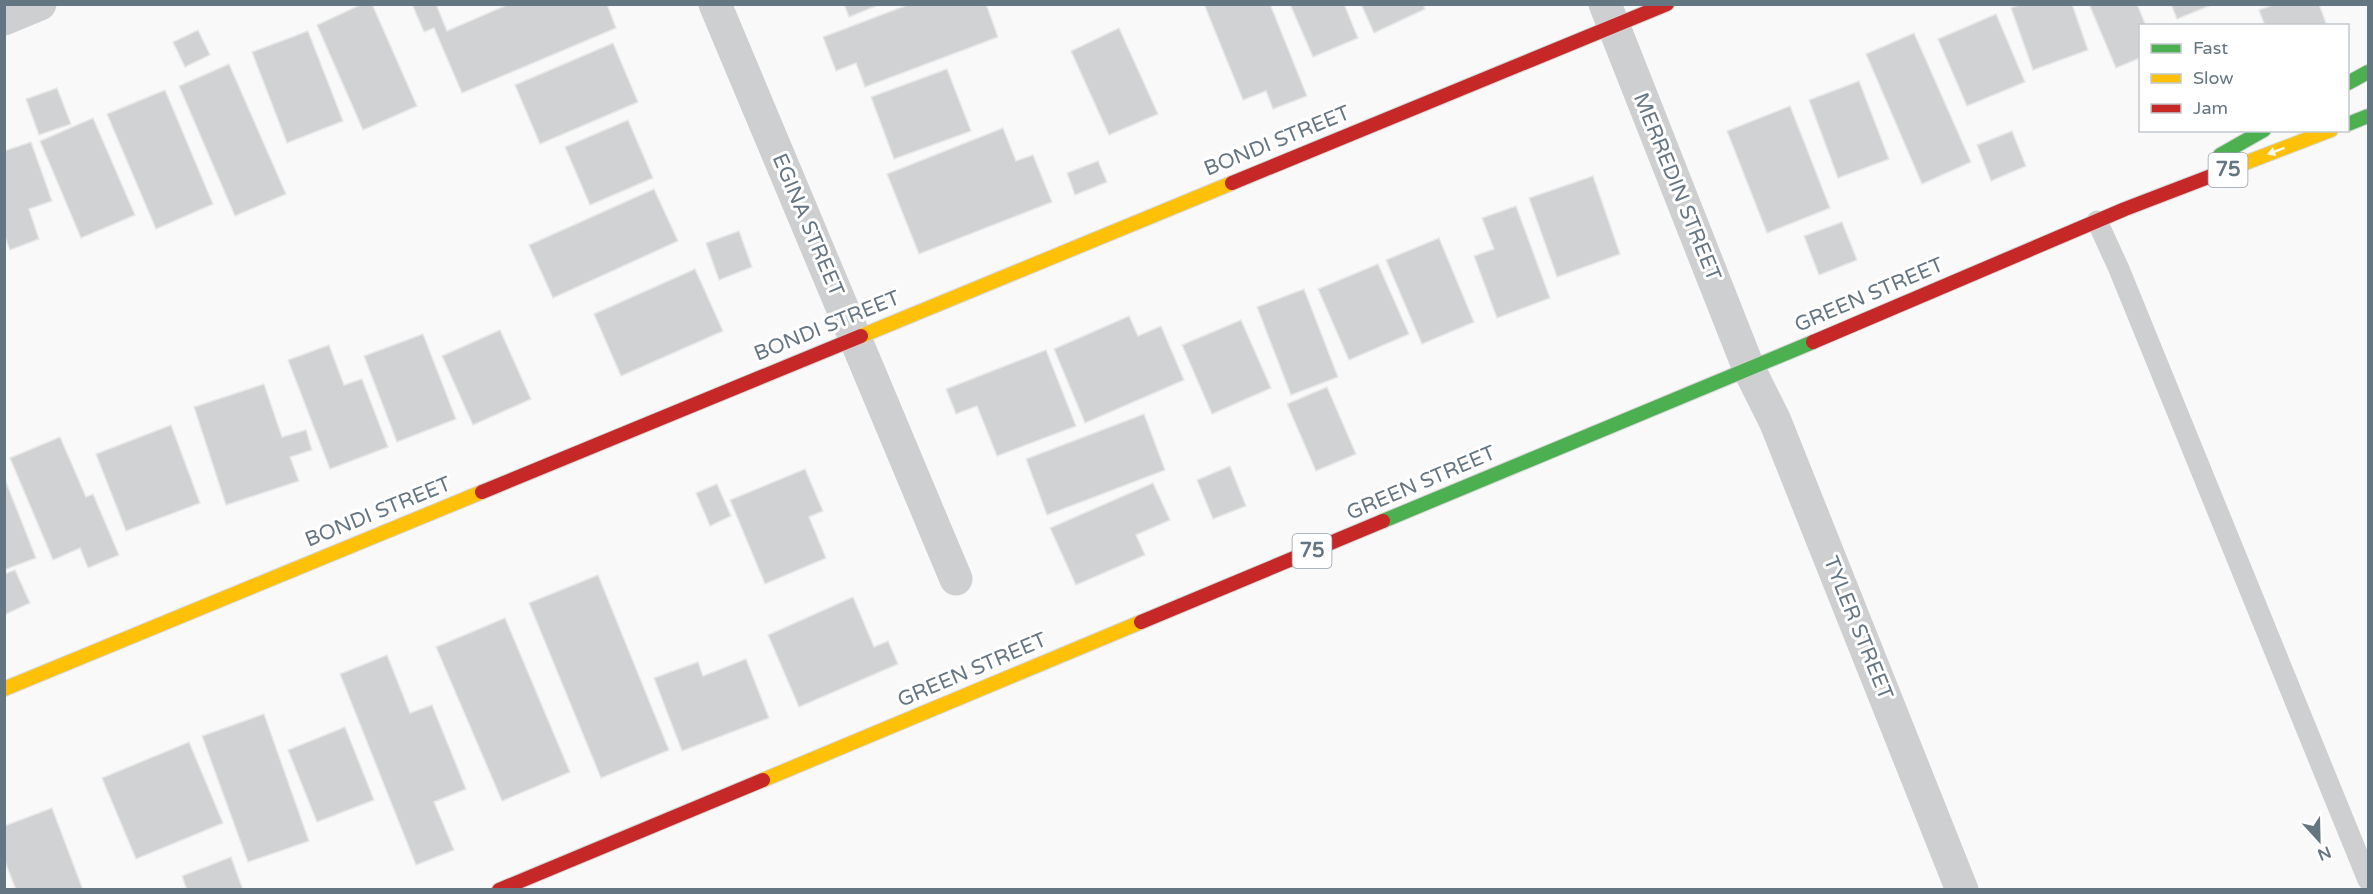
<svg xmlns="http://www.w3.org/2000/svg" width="2373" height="894" viewBox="0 0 2373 894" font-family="'Varela Round',sans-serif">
<rect width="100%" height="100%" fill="#f9f9f9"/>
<g fill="#d0d2d3" stroke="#e8e8e8" stroke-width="1.5">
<path d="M362,4h10l45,102 -54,24 -46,-105z"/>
<path d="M412,4h24l11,27 62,-27h98l9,24 -154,65 -28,-65 -10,4z"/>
<path d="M844,4h37l-32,13z"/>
<path d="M910,4h76l12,33 -133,50 -9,-24 -20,8 -13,-34z"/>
<path d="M1204,4h66l37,92 -34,13 -7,-18 -23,9z"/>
<path d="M1290,4h54l14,34 -45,19z"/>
<path d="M1361,4h62l2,5 -51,24z"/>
<path d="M2021,4h51l16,46 -55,20 -22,-62z"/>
<path d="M2089,4h48l9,22h-6v32l-24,10z"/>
<path d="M2171,4h43l-37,15z"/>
<path d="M2275,4h44l8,22h-62l-6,-16z"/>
<path d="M1996,14l29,68 -58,24 -29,-67z"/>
<path d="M1119,28l39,86 -49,21 -38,-84z"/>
<path d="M198,30l12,25 -25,12 -12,-25z"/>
<path d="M308,31l35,90 -56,22 -35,-91z"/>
<path d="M1914,33l57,129 -49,22 -56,-130z"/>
<path d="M613,43l25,59 -98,42 -25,-59z"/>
<path d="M229,64l57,130 -51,22 -56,-130z"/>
<path d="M947,69l24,62 -77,28 -23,-62z"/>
<path d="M1859,81l30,78 -51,19 -29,-78z"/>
<path d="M57,88l14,36 -32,11 -13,-36z"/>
<path d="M165,90l48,114 -57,25 -49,-115z"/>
<path d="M1790,106l40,102 -63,25 -40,-102z"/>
<path d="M93,118l42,97 -54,23 -41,-97z"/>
<path d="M628,120l25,58 -63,27 -25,-58z"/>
<path d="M1003,128l13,33 17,-6 19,47 -133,52 -32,-80z"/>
<path d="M2012,131l14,35 -35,15 -14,-36z"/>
<path d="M31,142l21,59 -23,8 10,30 -29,11 -6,-16v-83z"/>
<path d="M1098,161l9,21 -32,13 -8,-22z"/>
<path d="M1593,176l27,78 -63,23 -28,-79z"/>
<path d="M654,189l24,52 -125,57 -24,-53z"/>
<path d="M1516,206l34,92 -53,20 -23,-62 20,-7 -12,-31z"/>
<path d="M1842,222l15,38 -38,15 -15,-39z"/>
<path d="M739,231l13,36 -33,13 -13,-37z"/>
<path d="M1439,238l35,84 -52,22 -36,-84z"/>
<path d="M1378,264l31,70 -60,26 -31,-71z"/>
<path d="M695,269l28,62 -102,45 -27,-62z"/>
<path d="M1304,289l34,88 -47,18 -34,-88z"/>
<path d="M1129,316l9,20 23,-10 23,54 -99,43 -31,-74z"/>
<path d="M1241,320l30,68 -59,26 -30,-69z"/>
<path d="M500,330l31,69 -58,26 -31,-69z"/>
<path d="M423,334l33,85 -59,23 -33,-86z"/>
<path d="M329,345l15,40 18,-6 26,68 -58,22 -42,-109z"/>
<path d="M1046,350l30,76 -79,30 -20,-50 -21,8 -10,-25z"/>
<path d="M264,384l18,53 24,-7 6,20 -22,7 9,24 -73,24 -32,-98z"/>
<path d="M1327,387l29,67 -40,17 -29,-67z"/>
<path d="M1144,414l21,56 -118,45 -21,-56z"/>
<path d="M171,425l29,78 -74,28 -30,-77z"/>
<path d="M60,437l26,60 7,-3 26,61 -31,13 -8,-20 -27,12 -43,-102z"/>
<path d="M1230,466l16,40 -33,13 -16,-39z"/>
<path d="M805,469l18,42 -14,6 17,41 -61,26 -35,-84z"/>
<path d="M4,477l32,81 -32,12z"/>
<path d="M1153,483l17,37 -34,15 9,20 -69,30 -26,-57z"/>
<path d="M717,484l14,32 -21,10 -14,-33z"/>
<path d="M15,570l15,33 -26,12v-41z"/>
<path d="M598,575l71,175 -68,28 -72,-175z"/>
<path d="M853,597l21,50 14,-6 10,23 -99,43 -31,-72z"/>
<path d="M505,618l65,154 -68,29 -66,-154z"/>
<path d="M387,655l23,58 22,-8 34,84 -32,13 20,48 -38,15 -76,-191z"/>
<path d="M746,659l23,59 -87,33 -28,-73 44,-16 5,14z"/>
<path d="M264,714l45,127 -61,21 -46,-126z"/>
<path d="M345,727l29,73 -57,22 -29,-72z"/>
<path d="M189,742l34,81 -87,36 -34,-81z"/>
<path d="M52,808l31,82h-67l-12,-31v-33z"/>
<path d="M231,857l12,33h-56l-5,-14z"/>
</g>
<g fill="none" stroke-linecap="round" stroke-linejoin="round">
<g stroke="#d5d6d7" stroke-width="16">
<g id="fast">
<path d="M2348,83l20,-11"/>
<path d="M2348,124l20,-8"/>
<path d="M2220,155l44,-25"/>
<path d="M1383,521l430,-179"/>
</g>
</g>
<g stroke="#d5d6d7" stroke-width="16">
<g id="slow">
<path d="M2232,168l99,-38"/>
<path d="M861,336l371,-153"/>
<path d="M4,689l478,-197"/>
<path d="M763,780l378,-158"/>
</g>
</g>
<g stroke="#d5d6d7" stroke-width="16">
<g id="jam">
<path d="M1232,183l435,-179"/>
<path d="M1813,342l312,-133 107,-41"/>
<path d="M482,492l379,-156"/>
<path d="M1141,622l242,-101"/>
<path d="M499,890l264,-110"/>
</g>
</g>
<path stroke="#cecfd0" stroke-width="21" d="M2097,221l22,48 249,611"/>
<g stroke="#cecfd0" stroke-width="33">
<path d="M715,4l241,575"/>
<path d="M1605,4l144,365 26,52 187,469"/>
<path d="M4,19l36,-15"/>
</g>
<use href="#fast" stroke="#4caf50" stroke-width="14"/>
<use href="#slow" stroke="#ffc107" stroke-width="14"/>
<use href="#jam" stroke="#c62828" stroke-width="14"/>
</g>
<defs><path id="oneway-solid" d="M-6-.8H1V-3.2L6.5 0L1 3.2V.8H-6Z" transform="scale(1.5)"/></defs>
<use fill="#f6fbf6" href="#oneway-solid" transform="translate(2276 151) rotate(159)"/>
<g text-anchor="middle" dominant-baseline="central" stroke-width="6" stroke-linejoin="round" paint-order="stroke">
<g fill="#fff" stroke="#939fa8" stroke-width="1.5">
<rect x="2208.5" y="153" width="39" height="34" rx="4.5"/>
<rect x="1292.5" y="534" width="39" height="34" rx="4.5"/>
</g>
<g font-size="20" font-weight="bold" fill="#657683">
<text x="2228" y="170">75</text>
<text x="1312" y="551">75</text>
</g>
<g font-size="21" fill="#657683" stroke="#fff">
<text transform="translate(1277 141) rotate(-22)">BONDI STREET</text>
<text transform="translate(1677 187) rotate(68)">MERREDIN STREET</text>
<text transform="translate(808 225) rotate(67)">EGINA STREET</text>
<text transform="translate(1869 295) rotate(-23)">GREEN STREET</text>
<text transform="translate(827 326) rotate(-22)">BONDI STREET</text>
<text transform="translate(1421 483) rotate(-23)">GREEN STREET</text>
<text transform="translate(378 512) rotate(-22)">BONDI STREET</text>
<text transform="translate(1858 628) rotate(68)">TYLER STREET</text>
<text transform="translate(972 670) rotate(-23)">GREEN STREET</text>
</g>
</g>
<rect width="2373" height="894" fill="none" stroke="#657683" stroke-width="12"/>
<rect x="2139" y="24" width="210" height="108" fill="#ffffff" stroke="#c1c8cd" stroke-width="1.5"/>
<rect x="2151" y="44" width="30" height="9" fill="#4caf50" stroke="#c1c8cd" stroke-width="1.5"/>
<text x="2193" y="54" font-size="18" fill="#657683">Fast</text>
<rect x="2151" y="74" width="30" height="9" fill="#ffc107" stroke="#c1c8cd" stroke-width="1.5"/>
<text x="2193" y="84" font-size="18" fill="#657683">Slow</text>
<rect x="2151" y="104" width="30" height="9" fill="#c62828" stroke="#c1c8cd" stroke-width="1.5"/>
<text x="2193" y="114" font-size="18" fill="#657683">Jam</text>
<g transform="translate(2319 840) rotate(158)" stroke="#ffffff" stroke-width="4.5" paint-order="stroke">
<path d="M0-4.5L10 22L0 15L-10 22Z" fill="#657683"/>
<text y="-9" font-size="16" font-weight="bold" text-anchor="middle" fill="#657683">N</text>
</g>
</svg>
